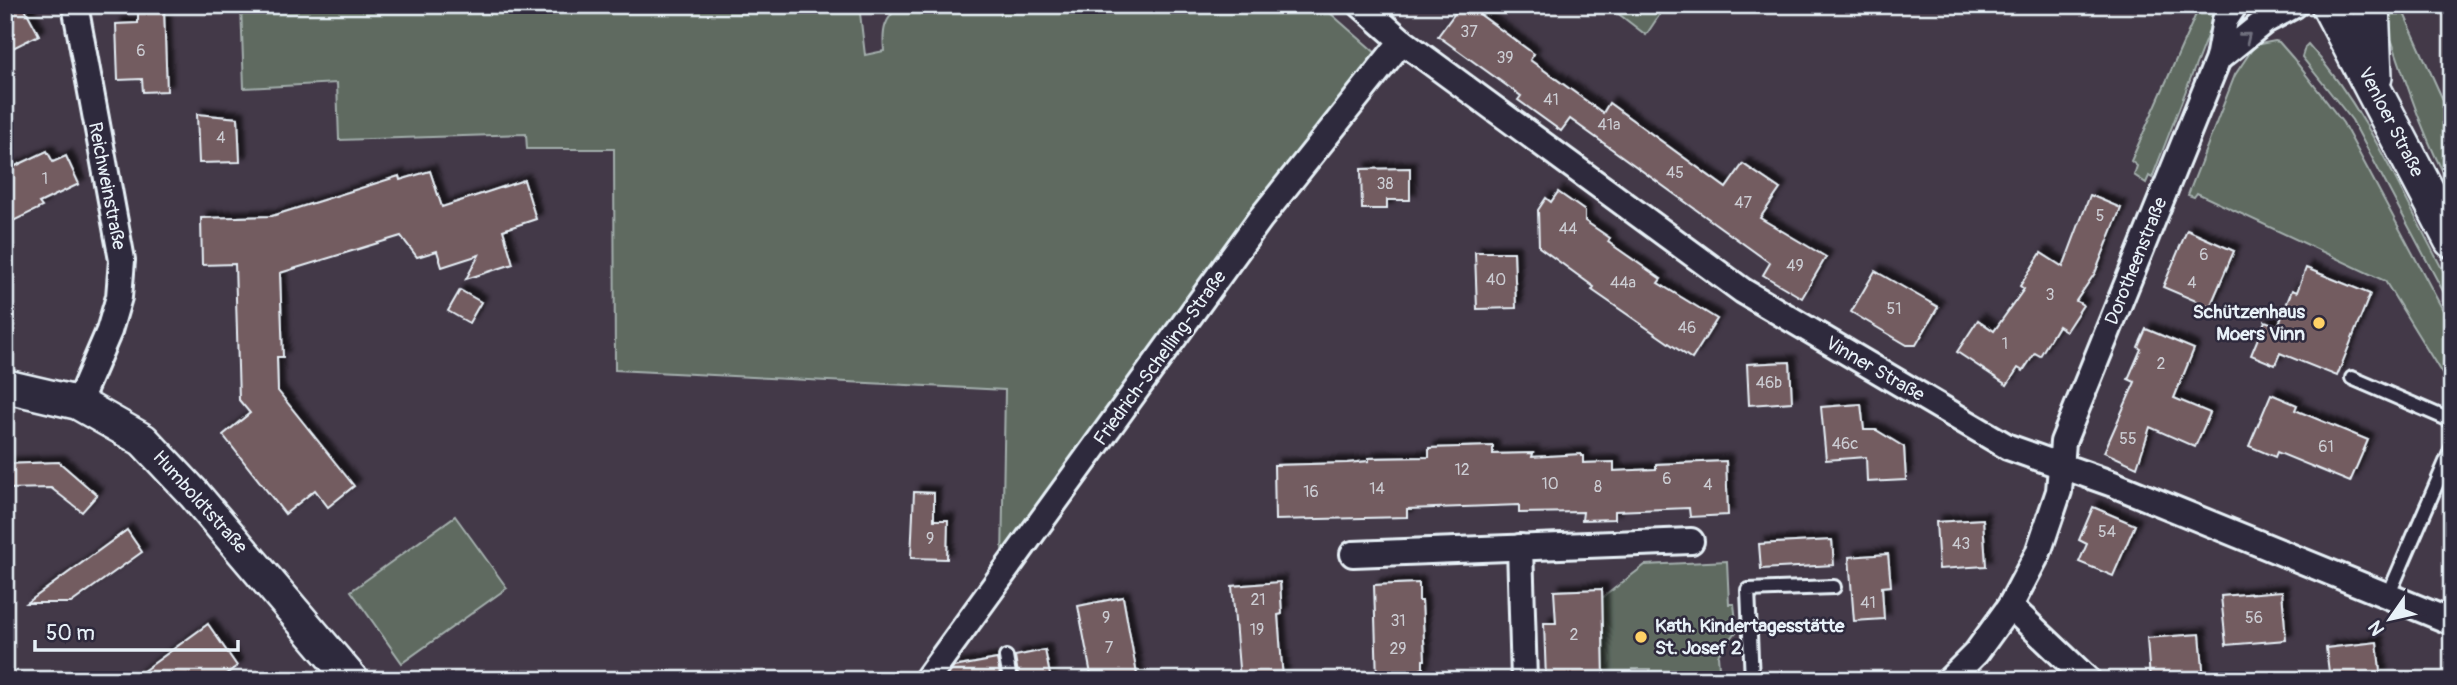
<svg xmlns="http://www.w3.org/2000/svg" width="2457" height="685" viewBox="0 0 2457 685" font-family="Pangolin,sans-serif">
<defs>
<filter id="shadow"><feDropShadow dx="6" dy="-6" stdDeviation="2" flood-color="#0009"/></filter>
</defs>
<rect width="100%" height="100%" fill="#433948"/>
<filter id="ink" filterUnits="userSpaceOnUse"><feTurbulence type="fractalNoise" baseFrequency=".0143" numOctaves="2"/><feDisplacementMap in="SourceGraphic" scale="14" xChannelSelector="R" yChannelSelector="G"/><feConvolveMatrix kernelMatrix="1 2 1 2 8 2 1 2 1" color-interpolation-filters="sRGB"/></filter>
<g filter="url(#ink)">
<g fill="#5e6b61" stroke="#a3aeac" stroke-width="2">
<path d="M241,5h618l6,50 19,-4c-2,-21 0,-32 17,-46h420l57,50 -376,506 3,-171 -390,-20 -1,-221h-87l-1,-15 -187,6 -2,-57 -93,5z"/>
<path d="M1607,5h59l-20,30z"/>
<path d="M2200,5h19l-67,173 -3,-2 -3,7 -12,-8 3,-9 -6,-5z"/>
<path d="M2385,5h17v4l50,111v69c-30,-53 -47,-111 -67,-168z"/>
<path d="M2275,41l4,1 14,16 50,65 109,204v63l-67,-109 -188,-88 -3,4 -6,-2 47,-120 20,-30z"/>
<path d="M2308,44c63,70 98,161 144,243v21l-100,-188 -50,-63 3,-10z"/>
<path d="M455,516l52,72 -105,75 -51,-72z"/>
<path d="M1727,561l2,43h5l3,27 -19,24 2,25h-39l-1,-4 -30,1v-8h-18l1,11h-39l8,-82 43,-33z"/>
</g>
<g fill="#735c61" stroke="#e8f1f8" stroke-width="2" filter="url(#shadow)">
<path d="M5,5h18l16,30 -34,17z"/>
<path d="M1461,5h6l67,49 -4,6 73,53 6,-10 117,85 17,-24 37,25 -20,29 66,39 -24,41 -39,-23 7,-12 -200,-144 -9,12 -43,-31 3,-4 -83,-60z"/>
<path d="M164,10l3,81 -24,1 -1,-13 -24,1 -2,-56 22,-1v-12z"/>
<path d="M197,114l41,4 2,44 -41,1z"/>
<path d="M47,151l6,11 13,-6 13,28 -40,19 3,4 -37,18v-54z"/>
<path d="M1410,168v32h-23v9h-25l-1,-40z"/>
<path d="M430,171l12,36 82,-27 12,39 -33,11 10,34 -47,15 13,-24 -37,12 -5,-16 -20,6 -16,-21 -121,37 3,84h-6l1,34 76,95 -26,21 -13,-17 -30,24 -62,-79 27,-22 -11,-13 -4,-136 -33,1 -1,-47 71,-2 127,-40 1,4z"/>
<path d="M1558,192l27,19v10l25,17 -2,4 53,37 -3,4 59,36 -25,40 -100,-69 2,-3 -55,-40 -1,-37 8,-12 5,4z"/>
<path d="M2090,195l31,13 -26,65 -19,28 7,4 -17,26 -8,-5 -18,30 -5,-3 -12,18 -5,-3 -11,17 -50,-33 21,-32 16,11 30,-42 -4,-3 21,-33 22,14z"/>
<path d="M2187,230l47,21 -24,56 -47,-20z"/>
<path d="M1475,252h39l2,56 -39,1z"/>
<path d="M2306,268l64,26 -33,82 -57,-23 -5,12 -24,-10 14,-34 13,5 14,-36 5,2z"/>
<path d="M1875,271l63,36 -22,38h-9l-56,-33z"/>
<path d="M460,290l21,12 -12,21 -21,-12z"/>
<path d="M2146,329l48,20 -20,49 36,15 -15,34 -45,-20 -13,40 -33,-15 31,-70 -7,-3 13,-30 -3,-2z"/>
<path d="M1790,362l2,40 -43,3 -2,-41z"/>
<path d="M2271,394l26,11 -2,5 73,30 -18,42 -73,-30 -2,5 -26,-11z"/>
<path d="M1861,404l3,26h12l28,17 2,33 -39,2 -1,-25 -40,3 -5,-53z"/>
<path d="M1493,446v8l40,-1 -1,4 49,-3v2h2v7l31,-1v9l42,-2v-5l70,-3 2,54 -38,2 -1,-9 -74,3v8l-33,1 1,-8 -64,1v-8l-112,4v8l-132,3 -1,-55 73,-2 22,-2v-3l60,-1v-9z"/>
<path d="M59,462l38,33 -15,17 -31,-24 -46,1v-25z"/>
<path d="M914,492l20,1v27h14l-1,39 -36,-1z"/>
<path d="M2093,507l42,18 -22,51 -34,-14 8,-18 -8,-4z"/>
<path d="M1983,519l3,47 -47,3 -3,-47z"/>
<path d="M127,530l15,22 -71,51h-44z"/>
<path d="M1832,540l2,25 -73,4 -2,-25z"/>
<path d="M1888,554l3,32 -9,1 2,32 -30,2 -5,-64z"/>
<path d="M1280,582l2,32 -4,1 5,65h-43l-8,-94z"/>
<path d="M1419,583v18h3l3,59h-2v9h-2v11h-44l-3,-95z"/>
<path d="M1602,589l2,91h-58l-2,-57h12l-2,-32z"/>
<path d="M2282,591l4,49 -60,5 -5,-49z"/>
<path d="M1123,597l15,83h-46l-14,-74z"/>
<path d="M208,624l29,42 -19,14h-87z"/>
<path d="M2200,634l4,46h-54l-3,-42z"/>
<path d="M2377,642l4,38h-51l-4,-32z"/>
<path d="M1045,650l6,30h-32l-4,-24z"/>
<path d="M997,659l4,21h-56l9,-13z"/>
</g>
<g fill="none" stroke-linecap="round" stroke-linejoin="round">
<g stroke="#e8f1f8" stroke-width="18">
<g id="service">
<path d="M2352,378l100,43"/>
<path d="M2388,596l64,-148"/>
<path d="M1006,657l4,23"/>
<path d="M1752,680l-4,-90 86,-3"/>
</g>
</g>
<g stroke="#e8f1f8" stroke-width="30">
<g id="minor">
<path d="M75,5l47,255 -3,37 -10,34 -31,72"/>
<path d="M1361,5l41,36 341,250 265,156 105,37 339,138"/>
<path d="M2235,5l-10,15 -7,39 47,-38 30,-16"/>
<path d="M1520,547l4,133"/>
<path d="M1353,554l338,-13"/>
<path d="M2010,606l78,74"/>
<path d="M926,680l334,-461 142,-178"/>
<path d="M1949,680l27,-27 34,-47 28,-53 21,-62 4,-49 155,-383"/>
</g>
</g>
<g stroke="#e8f1f8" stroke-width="37">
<path id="tertiary" d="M5,386l73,17 65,37 51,54 158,186"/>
</g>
<g stroke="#e8f1f8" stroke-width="40">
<g id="secondary">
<path d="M2329,5l123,235"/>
<path d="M2371,5l3,72"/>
</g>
</g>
<use href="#service" stroke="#2f2a3d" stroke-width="12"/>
<use href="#minor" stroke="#2f2a3d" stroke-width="24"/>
<use href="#tertiary" stroke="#2f2a3d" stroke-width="32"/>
<use href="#secondary" stroke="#2f2a3d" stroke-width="35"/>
</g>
<defs><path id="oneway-chevron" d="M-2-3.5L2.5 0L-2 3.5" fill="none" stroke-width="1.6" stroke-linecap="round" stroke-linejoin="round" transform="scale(1.75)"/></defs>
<use stroke="#70707e" href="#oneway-chevron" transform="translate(2246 37) rotate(-39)"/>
</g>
<g fill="#ffd166" stroke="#2f2a3d" stroke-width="2.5">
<circle cx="2319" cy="323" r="7"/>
<circle cx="1641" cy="637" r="7"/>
</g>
<g text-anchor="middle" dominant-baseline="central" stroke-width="5" stroke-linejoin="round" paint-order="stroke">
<g font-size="16" fill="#cbccd2">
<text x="1469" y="32">37</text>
<text x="141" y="51">6</text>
<text x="1505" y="58">39</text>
<text x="1551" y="100">41</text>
<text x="1609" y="125">41a</text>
<text x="221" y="138">4</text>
<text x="1675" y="173">45</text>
<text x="45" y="179">1</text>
<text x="1385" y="184">38</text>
<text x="1743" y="203">47</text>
<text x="2100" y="216">5</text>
<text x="1568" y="229">44</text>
<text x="2204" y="255">6</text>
<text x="1795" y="266">49</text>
<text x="1496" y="280">40</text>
<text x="1623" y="283">44a</text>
<text x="2192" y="283">4</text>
<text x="2050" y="295">3</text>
<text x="1894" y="309">51</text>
<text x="1687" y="328">46</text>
<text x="2005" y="344">1</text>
<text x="2161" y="364">2</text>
<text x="1769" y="383">46b</text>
<text x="2128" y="439">55</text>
<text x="1845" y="444">46c</text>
<text x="2326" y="447">61</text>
<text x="1462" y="470">12</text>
<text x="1667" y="479">6</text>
<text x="1550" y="484">10</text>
<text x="1708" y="485">4</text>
<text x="1598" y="487">8</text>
<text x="1377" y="489">14</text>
<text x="1311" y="492">16</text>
<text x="2107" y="532">54</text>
<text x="930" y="539">9</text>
<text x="1961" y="544">43</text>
<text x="1258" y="600">21</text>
<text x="1868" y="603">41</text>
<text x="1106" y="618">9</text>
<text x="2254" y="618">56</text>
<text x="1398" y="621">31</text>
<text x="1257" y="630">19</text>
<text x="1574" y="635">2</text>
<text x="1109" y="648">7</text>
<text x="1398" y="649">29</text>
</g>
<g font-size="19" fill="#e8f1f8" stroke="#2f2a3d">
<text transform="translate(2391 122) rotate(63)">Venloer Straße</text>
<text transform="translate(107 186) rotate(79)">Reichweinstraße</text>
<text transform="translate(2136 261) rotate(-68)">Dorotheenstraße</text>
<text transform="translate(1160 358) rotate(-54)">Friedrich-Schelling-Straße</text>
<text transform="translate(1875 369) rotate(30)">Vinner Straße</text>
<text transform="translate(200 502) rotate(48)">Humboldtstraße</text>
</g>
<g font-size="19" font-weight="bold" fill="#e8f1f8" stroke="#2f2a3d" text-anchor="end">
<text x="2305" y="312">Schützenhaus<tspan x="2305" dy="22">Moers Vinn</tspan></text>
<text x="1655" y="626" text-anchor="start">Kath. Kindertagesstätte<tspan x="1655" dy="22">St. Josef 2</tspan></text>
</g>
</g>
<rect width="2457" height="685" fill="none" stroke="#2f2a3d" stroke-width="28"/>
<rect x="14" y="14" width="2429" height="657" fill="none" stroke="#e8f1f8" stroke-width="2.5" filter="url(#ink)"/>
<g transform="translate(2390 619) rotate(236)" stroke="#2f2a3d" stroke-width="5" paint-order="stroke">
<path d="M0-5L12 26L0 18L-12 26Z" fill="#e8f1f8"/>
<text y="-10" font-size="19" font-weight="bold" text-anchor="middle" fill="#e8f1f8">N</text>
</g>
<path d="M35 640v10h203v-10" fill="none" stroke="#e8f1f8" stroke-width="3.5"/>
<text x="46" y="640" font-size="21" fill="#e8f1f8" stroke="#2f2a3d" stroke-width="5" paint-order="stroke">50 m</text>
</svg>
